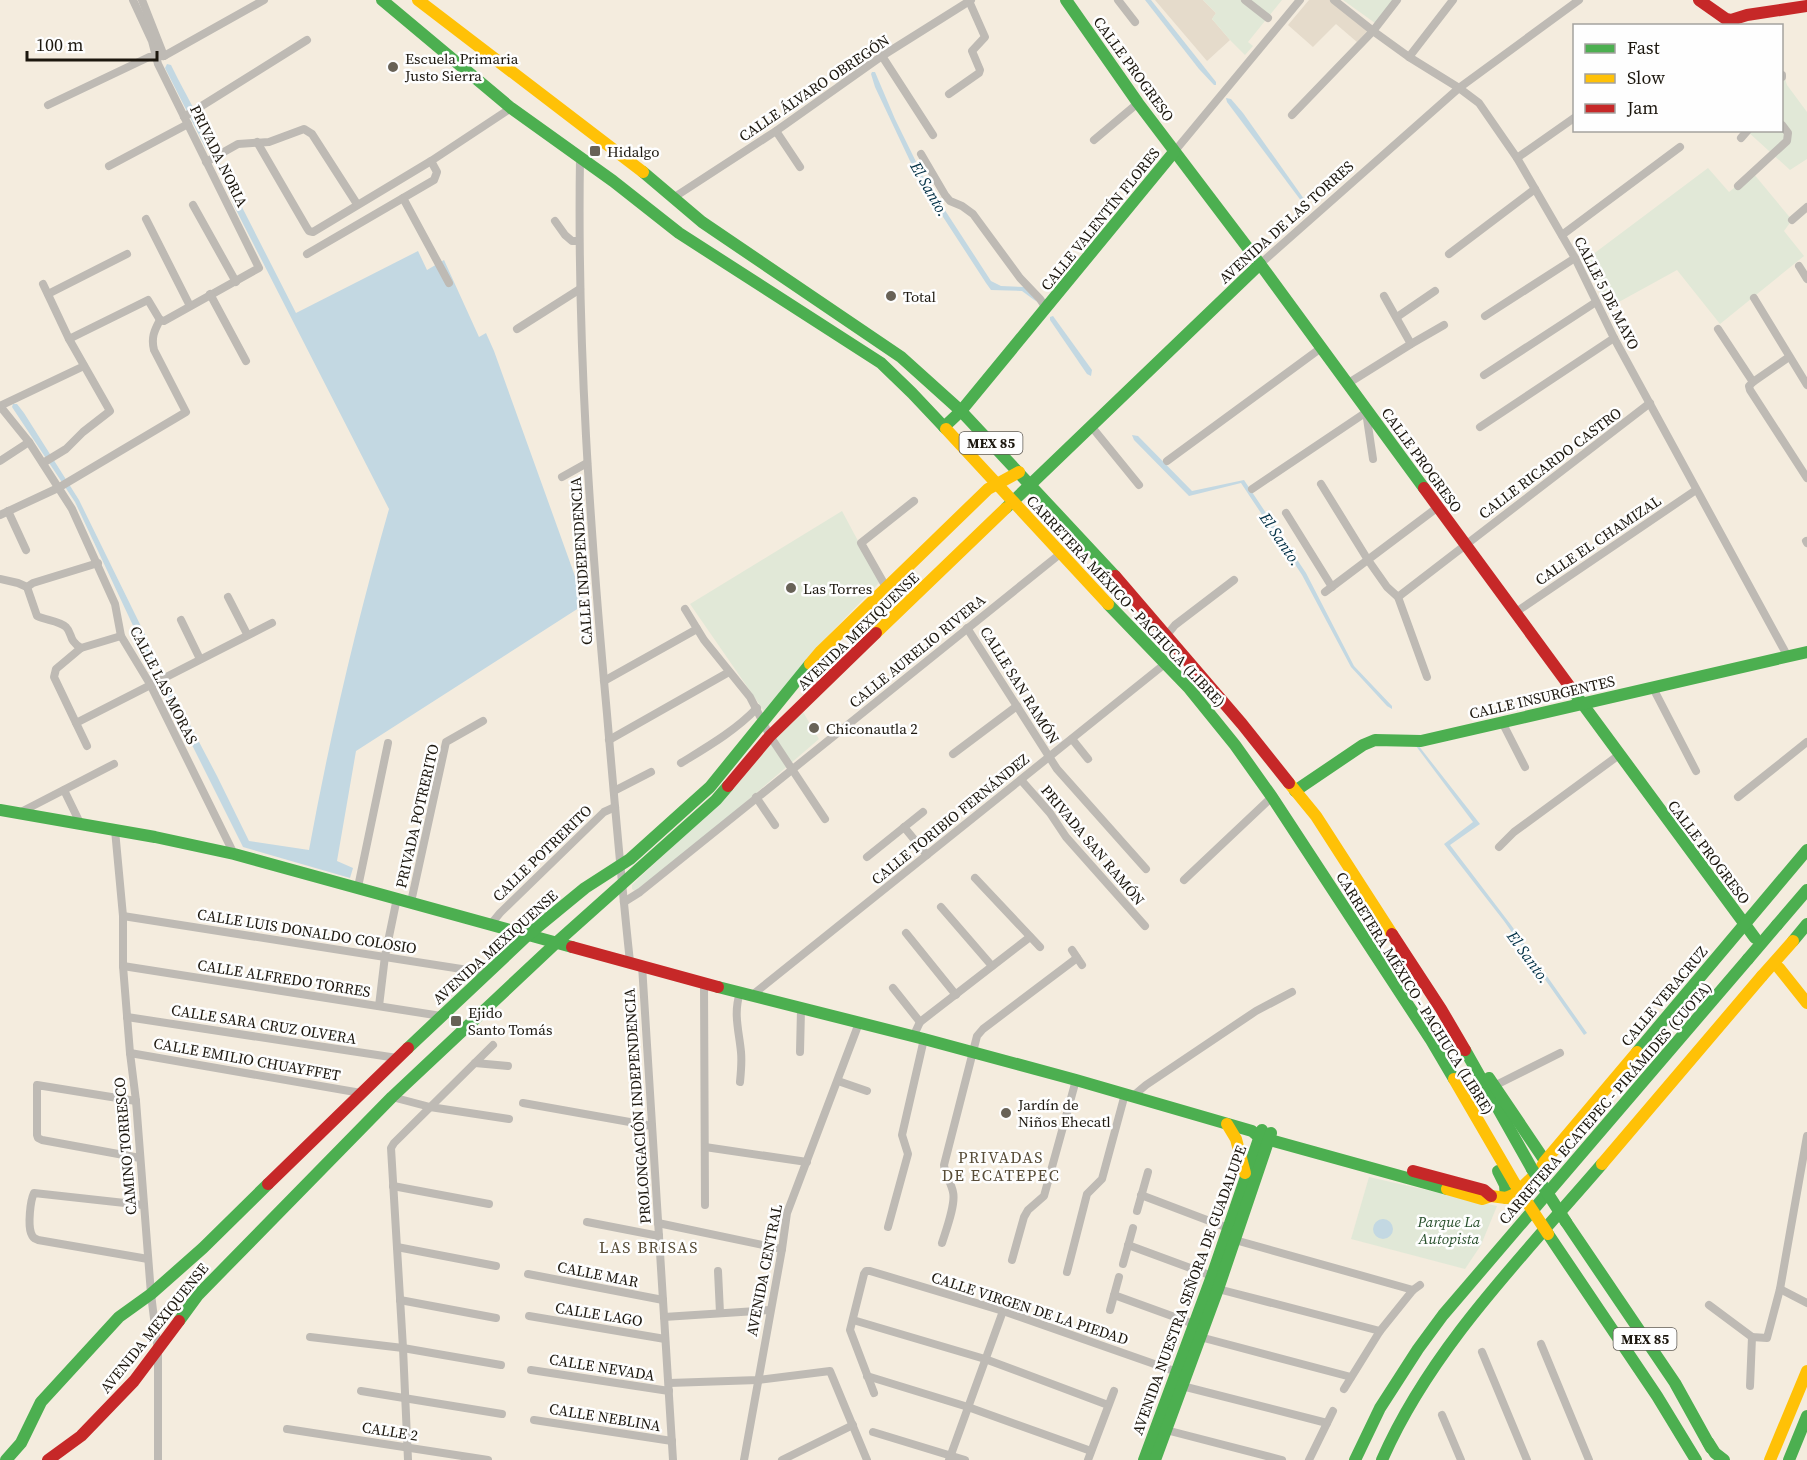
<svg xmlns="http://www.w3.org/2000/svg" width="1807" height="1460" viewBox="0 0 1807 1460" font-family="'Source Serif 4',serif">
<rect width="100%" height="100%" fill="#f4ecde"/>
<g fill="#e5dbcb">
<path d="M1155,0h48l13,13 -4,6 18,21 -23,21z"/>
<path d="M1309,0h22l38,29 -12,13 -21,-18 -23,23 -25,-22z"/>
</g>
<g fill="#e1e8d7">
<path d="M1203,0h79l-34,42 5,4 -8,9 -15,-15 -18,-21 4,-6z"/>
<path d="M1343,0h50l-18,23z"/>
<path d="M1782,70l5,15 20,27v47l-17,11 -43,-39 35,-1z"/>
<path d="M1708,168l21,24 24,-19 39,47 -8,11 20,25 -84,68 -43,-54 -69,38 -24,-47z"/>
<path d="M842,511l38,71 -62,64 -54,65 -74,-107z"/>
<path d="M803,712l16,27 -122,105 -62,47 -3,-2v-4l7,-7 79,-74 53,-62z"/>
<path d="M1369,1177l128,29 -16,39 -16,24 -114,-30z"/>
</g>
<g fill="#c3d8e2">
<path d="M1145,0h6l65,82v3h-2l-15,-16z"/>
<path d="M167,64l4,1 3,6c8,17 37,66 38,82l-6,-4 -41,-81z"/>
<path d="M872,72h3l20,47 29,59 67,103 10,5 24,1 12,15 -15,-11 -31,-1 -5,-7 -67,-103 -44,-93 -4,-13z"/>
<path d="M1226,98l5,1 12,14 61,86 -2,3 -75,-100z"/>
<path d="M216,160l3,2 77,151 122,-62 9,19 17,-10 35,77 7,-4 8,18 91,253 -229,147 -19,110 16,7 -3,10 -107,-31 -80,-160 1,-4h4l49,93 32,65 60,9c21,-115 48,-229 80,-341l-154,-301 -19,-44z"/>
<path d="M1053,316l39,54 -1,6 -4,-2 -37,-54v-3z"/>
<path d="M13,404h4l7,9 55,87 80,163 -3,5 -4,-2 -77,-164 -63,-95z"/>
<path d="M1132,435l6,1 54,55 52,-11 62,93 48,93 38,40v3l-5,-3 -36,-39 -49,-92 -61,-92 -52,13 -55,-56z"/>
<path d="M1418,745l62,79 -30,21 61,80 76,108 -3,2 -80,-114 -60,-77 29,-22 -57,-76z"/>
<circle cx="1383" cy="1229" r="10"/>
</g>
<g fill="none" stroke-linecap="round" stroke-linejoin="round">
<g stroke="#bebab4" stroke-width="8">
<path d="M133,0l19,41 6,23 101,204 -95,53 -4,-1"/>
<path d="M142,0l22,56"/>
<path d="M1118,0l17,22"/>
<path d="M1245,0l23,18"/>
<path d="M1334,0l39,31 36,26 50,31 20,15 38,55 58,100 39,80 174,319"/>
<path d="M882,56l51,79"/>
<path d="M1409,57l44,-57"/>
<path d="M1782,75v2"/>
<path d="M949,94l30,-21 1,-3 -8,-19 13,-14 -16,-36"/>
<path d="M48,105l101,-48 15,-1 100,-56"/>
<path d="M1292,115l81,-84 24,-31"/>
<path d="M184,117l123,-77"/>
<path d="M776,131l24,36"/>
<path d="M1741,138l7,-8"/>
<path d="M1094,140l44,-37"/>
<path d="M257,142l50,86 2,3 4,1 118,-71 80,-53"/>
<path d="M1174,152l126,-152"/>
<path d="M921,154l24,41 5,6 12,5 11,8 47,64 20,21 6,9"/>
<path d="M580,158c-3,185 10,371 27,556 7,82 14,165 23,248"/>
<path d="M1517,158l57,-40"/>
<path d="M206,162l32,-18 31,-2 35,-13 8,5 45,70"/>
<path d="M109,166l79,-42"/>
<path d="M1738,186l49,-45 1,-8 -6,-8"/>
<path d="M403,198l46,85"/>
<path d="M673,198l103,-67 106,-75 89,-56"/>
<path d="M193,205l43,77"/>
<path d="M146,219l44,87"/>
<path d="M1792,220l15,-13"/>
<path d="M555,221l10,14 7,6h7"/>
<path d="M1562,235l118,-88"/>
<path d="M307,254l127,-74 3,-8 -6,-11"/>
<path d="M1449,254l86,-65"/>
<path d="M1260,264l199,-176 120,-88"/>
<path d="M1799,266l8,13"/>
<path d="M48,294l79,-40"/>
<path d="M210,294l36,67"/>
<path d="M1384,296l27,48"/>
<path d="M1754,298l53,87"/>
<path d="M1485,316l90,-58"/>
<path d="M1397,317l38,-26"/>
<path d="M517,329l63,-40"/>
<path d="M1718,329l35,53"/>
<path d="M69,339l79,-39 12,20"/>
<path d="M1789,357l-36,25 -4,4 1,4 57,88"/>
<path d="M1484,375l112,-73"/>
<path d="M1347,384l64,-40 33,-19"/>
<path d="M0,406l29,36 43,67 43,95 6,32 29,48 84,170"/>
<path d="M0,406l84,-40"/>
<path d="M1366,412l7,47"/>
<path d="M1091,426l48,59"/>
<path d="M1480,427l134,-89"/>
<path d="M0,461l29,-19"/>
<path d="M1167,461l154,-113"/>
<path d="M43,463l23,-14 17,-17 27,-21 -41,-72 -26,-55"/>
<path d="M562,477l25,-14"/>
<path d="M1321,484l47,76 19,27 11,10 29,80"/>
<path d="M1252,489l116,-78"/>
<path d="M8,511l18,39"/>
<path d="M1286,513l46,74"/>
<path d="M0,515l58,-27 128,-76 -32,-62c-3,-12 0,-19 6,-30"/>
<path d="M1806,541l1,2"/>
<path d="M0,579l18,4 9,4"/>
<path d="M27,587l10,29c8,4 23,5 29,11 7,7 2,13 15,21l40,-12"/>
<path d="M27,587l6,-4 65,-20"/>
<path d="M886,587l-25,-44 53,-42"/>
<path d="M1325,592l113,-85"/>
<path d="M228,597l19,37"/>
<path d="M1398,597l252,-194"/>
<path d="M685,609l19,31 46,57 20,39 55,83"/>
<path d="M1516,612l180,-122"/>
<path d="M181,620l19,39"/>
<path d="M967,628l90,141 89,100"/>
<path d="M1166,636l9,-11 59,-45"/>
<path d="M81,648l-25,21 -2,8 33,69"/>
<path d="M604,681l93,-52"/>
<path d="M1653,688l43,83"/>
<path d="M1502,722l23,45"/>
<path d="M76,723l196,-100"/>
<path d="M1072,739l16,20"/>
<path d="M609,740l120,-68"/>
<path d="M953,754l64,-48"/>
<path d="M681,763c26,-16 54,-32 76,-55"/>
<path d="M1021,780l29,33 16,24 79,89"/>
<path d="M64,790l16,33"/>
<path d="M614,791l37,-19"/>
<path d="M756,797l19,28"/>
<path d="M1738,797l69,-55"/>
<path d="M19,813l95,-49"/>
<path d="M904,827l23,28"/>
<path d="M115,830l8,86v50l7,87 6,48 15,193 7,57v109"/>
<path d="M1499,847l15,-15 105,-77"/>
<path d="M867,857l56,-45"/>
<path d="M975,878l65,69"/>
<path d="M1184,880l88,-83"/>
<path d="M358,887l30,-144"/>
<path d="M411,902l35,-160 37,-21"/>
<path d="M624,902l16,-10 420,-338"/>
<path d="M941,907l51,59"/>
<path d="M123,916l364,57"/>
<path d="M491,924l9,-11 104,-101 11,-5"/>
<path d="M906,933l50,62"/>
<path d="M1072,950l10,15"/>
<path d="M642,965l31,495"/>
<path d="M123,966l318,50"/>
<path d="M704,983l1,222"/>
<path d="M893,988l27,34"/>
<path d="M751,996l415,-333"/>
<path d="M379,1006l6,-50 12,-58"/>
<path d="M127,1017l270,41"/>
<path d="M913,1037l7,-15 110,-85"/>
<path d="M800,1052l1,-43"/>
<path d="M130,1053l231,40"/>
<path d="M475,1063l33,3"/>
<path d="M838,1081l29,10"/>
<path d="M740,1082c1,-10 2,-20 1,-30 -2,-21 -8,-39 -1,-59"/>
<path d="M1494,1086l66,-33"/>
<path d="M1133,1096l13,-11 110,-74 36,-19"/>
<path d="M392,1097l38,10 79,12"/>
<path d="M136,1101l-99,-16v50l1,3 4,2 98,18"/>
<path d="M523,1103l129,23"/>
<path d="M705,1147l102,15"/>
<path d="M393,1186l96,18"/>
<path d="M1141,1195l87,33"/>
<path d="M143,1205l-109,-12c-4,8 -6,32 -3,40 2,5 3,5 7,7l110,19"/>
<path d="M1137,1211l11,-39"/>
<path d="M587,1222l72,14"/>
<path d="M658,1223l124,26"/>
<path d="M888,1227l20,-73 -6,-19 22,-96"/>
<path d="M1235,1240l178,50"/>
<path d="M942,1243c4,-13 14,-39 11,-51 -2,-10 -8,-17 -9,-27l33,-129 6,-7 94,-71"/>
<path d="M1128,1245l84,31"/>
<path d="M397,1247l99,19"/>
<path d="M1012,1260l12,-43 4,-7 16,-14 32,-116"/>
<path d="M1123,1264l10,-36"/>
<path d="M718,1271l2,42"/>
<path d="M1067,1272l20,-78 15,-15 23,-85"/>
<path d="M528,1274l135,26"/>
<path d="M1218,1289l162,42"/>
<path d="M1780,1289l27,14"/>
<path d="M1114,1295l80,29"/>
<path d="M400,1300l96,18"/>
<path d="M1709,1305l43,32 15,1 13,-49 27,-153"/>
<path d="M1110,1310l9,-33"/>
<path d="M529,1316l136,23"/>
<path d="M664,1317l106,-7"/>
<path d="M853,1320l132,39 123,46"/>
<path d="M310,1337l93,11 98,17"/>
<path d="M1200,1337l151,40"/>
<path d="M1541,1344l48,116"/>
<path d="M1482,1352l45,108"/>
<path d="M531,1370l138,21"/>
<path d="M867,1376l101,31 123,44"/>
<path d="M669,1383l89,-3 72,-9 37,89"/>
<path d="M1182,1386l145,37"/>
<path d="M1750,1386l2,-49"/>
<path d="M1344,1389l36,-58 33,-41 7,-5"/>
<path d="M361,1391l141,23"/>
<path d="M874,1393l-24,-63 14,-56 2,-3h4l133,40 177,62"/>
<path d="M1442,1415l19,45"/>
<path d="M534,1420l138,21"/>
<path d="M287,1429l201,31"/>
<path d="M1166,1430l116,30"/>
<path d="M873,1432l92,28"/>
<path d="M408,1460l-5,-112 -12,-200 3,-5 99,-98"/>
<path d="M744,1460l38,-211 5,-36 72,-190"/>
<path d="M782,1460l71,-35"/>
<path d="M949,1460l54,-149"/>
<path d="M1088,1460l26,-69"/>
<path d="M1309,1460l24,-49"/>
</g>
<g stroke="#4caf50" stroke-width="12">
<path d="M382,0l129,108 102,73 66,52 202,130 31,30 34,36"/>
<path d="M1066,0l72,103 122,161 164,224"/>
<path d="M643,172l59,50 199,135 60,54 154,165"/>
<path d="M944,427l17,-16 213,-259"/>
<path d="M1006,508l254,-244"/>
<path d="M1108,604l80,83 47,58 37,52 159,243 23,39"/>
<path d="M1573,691l182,247"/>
<path d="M1295,791l68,-46 12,-5 46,1 386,-89"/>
<path d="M0,810l155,27 79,17 338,93"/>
<path d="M1777,925l30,-35"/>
<path d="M1793,941l14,-17"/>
<path d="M718,987l206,52 152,41 176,51 7,6 188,52"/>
<path d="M408,1048l121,-114 56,-46 45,-29 80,-72 100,-123"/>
<path d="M1465,1050l67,119"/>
<path d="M1637,1052l170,-202"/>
<path d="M1489,1078l56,83"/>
<path d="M1498,1171l7,14 1,13"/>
<path d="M1566,1222l109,161 36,65"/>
<path d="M1548,1234l109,162 39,64"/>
<path d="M179,1321l19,-26 194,-198 164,-154 160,-143 12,-14"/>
<path d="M1708,1442l7,11 9,7"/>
<path d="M6,1460l15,-17 20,-41 78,-85 32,-23 52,-46 65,-64"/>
<path d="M1144,1460l68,-184 50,-146"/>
<path d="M1155,1460l63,-171 53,-156"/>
<path d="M1355,1460l25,-52 38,-59 25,-34 305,-356"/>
<path d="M1382,1460c49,-112 141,-204 220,-296"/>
<path d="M1789,1460l18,-44"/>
</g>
<g stroke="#ffc107" stroke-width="12">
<path d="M418,0l225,172"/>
<path d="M946,429l162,175"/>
<path d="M876,633l130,-125"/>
<path d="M810,664l11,-13 167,-162 31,-17"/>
<path d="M1289,783l27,33 76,118"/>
<path d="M1779,968l28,35"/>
<path d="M1454,1079l61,105"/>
<path d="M1227,1124l9,15 9,34"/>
<path d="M1602,1164l160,-188"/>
<path d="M1447,1189l35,10 9,-3 15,2 9,-4 25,-24 5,-9 92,-109"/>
<path d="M1770,1460l37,-89"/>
</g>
<g stroke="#c62828" stroke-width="12">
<path d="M1699,0l27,19 5,1 16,-5 60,-9"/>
<path d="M1424,488l149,203"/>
<path d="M1115,576l127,148 47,59"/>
<path d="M728,786l42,-50 106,-103"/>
<path d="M1392,934l49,75 24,41"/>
<path d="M572,947l146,40"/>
<path d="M1413,1171l71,19 7,6"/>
<path d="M268,1184l140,-136"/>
<path d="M48,1460l33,-24 53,-55 45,-60"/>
</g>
<g stroke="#4caf50" stroke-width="12">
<path d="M1748,959l29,-34"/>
<path d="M1532,1169l34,53"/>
</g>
<g stroke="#ffc107" stroke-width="12">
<path d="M1762,976l31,-35"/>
<path d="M1515,1184l33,50"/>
</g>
</g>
<g fill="#686257" stroke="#fefefe" stroke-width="2">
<circle cx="393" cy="67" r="6"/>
<rect x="589" y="145" width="12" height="12" rx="3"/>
<circle cx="891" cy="296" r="6"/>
<circle cx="791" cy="588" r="6"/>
<circle cx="814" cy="728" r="6"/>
<rect x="450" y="1015" width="12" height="12" rx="3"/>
<circle cx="1006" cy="1113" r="6"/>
</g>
<g text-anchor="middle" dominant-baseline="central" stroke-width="5" stroke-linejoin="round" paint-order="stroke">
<g fill="#fefefe" stroke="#605c56" stroke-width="1.5">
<rect x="959.5" y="432" width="63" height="22" rx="4.5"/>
<rect x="1613.5" y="1328" width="63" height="22" rx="4.5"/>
</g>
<g font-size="14" font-weight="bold" fill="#1c170e">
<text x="991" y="443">MEX 85</text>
<text x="1645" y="1339">MEX 85</text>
</g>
<g font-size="15" fill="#1c170e" stroke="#fefefe" text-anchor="start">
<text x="405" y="58">Escuela Primaria<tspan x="405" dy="17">Justo Sierra</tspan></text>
<text x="607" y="151">Hidalgo</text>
<text x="903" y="296">Total</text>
<text x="803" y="588">Las Torres</text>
<text x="826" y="728">Chiconautla 2</text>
<text x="468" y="1012">Ejido<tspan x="468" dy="17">Santo Tomás</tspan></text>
<text x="1018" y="1104">Jardín de<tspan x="1018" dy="17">Niños Ehecatl</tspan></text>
</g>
<g font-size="15" fill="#1c170e" stroke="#fefefe">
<text transform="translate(1134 69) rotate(54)">CALLE PROGRESO</text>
<text transform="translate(814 88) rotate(-34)">CALLE ÁLVARO OBREGÓN</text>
<text transform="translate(219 156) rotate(64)">PRIVADA NORIA</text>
<text transform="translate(1100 219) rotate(-51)">CALLE VALENTÍN FLORES</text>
<text transform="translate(1286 222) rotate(-42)">AVENIDA DE LAS TORRES</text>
<text transform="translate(1607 293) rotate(63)">CALLE 5 DE MAYO</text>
<text transform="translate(1422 460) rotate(54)">CALLE PROGRESO</text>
<text transform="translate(1550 463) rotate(-37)">CALLE RICARDO CASTRO</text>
<text transform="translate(1598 540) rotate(-34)">CALLE EL CHAMIZAL</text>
<text transform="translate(581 561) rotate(-94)">CALLE INDEPENDENCIA</text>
<text transform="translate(1126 601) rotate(47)">CARRETERA MÉXICO - PACHUCA (LIBRE)</text>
<text transform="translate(858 631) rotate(-44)">AVENIDA MEXIQUENSE</text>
<text transform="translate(917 651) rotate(-39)">CALLE AURELIO RIVERA</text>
<text transform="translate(164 685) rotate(63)">CALLE LAS MORAS</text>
<text transform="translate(1020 685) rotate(58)">CALLE SAN RAMÓN</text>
<text transform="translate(1542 697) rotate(-13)">CALLE INSURGENTES</text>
<text transform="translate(417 816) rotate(-77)">PRIVADA POTRERITO</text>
<text transform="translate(950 819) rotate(-39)">CALLE TORIBIO FERNÁNDEZ</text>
<text transform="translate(1093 845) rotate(50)">PRIVADA SAN RAMÓN</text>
<text transform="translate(1709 852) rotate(53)">CALLE PROGRESO</text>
<text transform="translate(542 853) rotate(-44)">CALLE POTRERITO</text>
<text transform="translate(307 931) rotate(9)">CALLE LUIS DONALDO COLOSIO</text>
<text transform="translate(495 947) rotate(-42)">AVENIDA MEXIQUENSE</text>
<text transform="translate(284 978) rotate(9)">CALLE ALFREDO TORRES</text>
<text transform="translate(1415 993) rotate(58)">CARRETERA MÉXICO - PACHUCA (LIBRE)</text>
<text transform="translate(1664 996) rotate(-50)">CALLE VERACRUZ</text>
<text transform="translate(264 1024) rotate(9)">CALLE SARA CRUZ OLVERA</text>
<text transform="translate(247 1059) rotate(10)">CALLE EMILIO CHUAYFFET</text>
<text transform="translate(1605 1103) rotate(-49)">CARRETERA ECATEPEC - PIRÁMIDES (CUOTA)</text>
<text transform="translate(637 1106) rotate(-94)">PROLONGACIÓN INDEPENDENCIA</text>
<text transform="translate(125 1146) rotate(-95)">CAMINO TORRESCO</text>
<text transform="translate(764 1270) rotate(-79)">AVENIDA CENTRAL</text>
<text transform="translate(598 1274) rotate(11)">CALLE MAR</text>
<text transform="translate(1189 1290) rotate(-70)">AVENIDA NUESTRA SEÑORA DE GUADALUPE</text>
<text transform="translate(1030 1308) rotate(18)">CALLE VIRGEN DE LA PIEDAD</text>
<text transform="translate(599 1314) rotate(9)">CALLE LAGO</text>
<text transform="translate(154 1328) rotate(-51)">AVENIDA MEXIQUENSE</text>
<text transform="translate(602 1367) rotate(9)">CALLE NEVADA</text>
<text transform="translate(605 1417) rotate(9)">CALLE NEBLINA</text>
<text transform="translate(390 1431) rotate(9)">CALLE 2</text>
</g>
<g font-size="15" font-style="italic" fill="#28502c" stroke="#fefefe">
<text x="1449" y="1221">Parque La<tspan x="1449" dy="17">Autopista</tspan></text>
</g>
<g font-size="16" font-style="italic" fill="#033146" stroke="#fefefe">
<text transform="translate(930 189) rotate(60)">El Santo.</text>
<text transform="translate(1281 539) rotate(56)">El Santo.</text>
<text transform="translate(1529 957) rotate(54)">El Santo.</text>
</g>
<g font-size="16" letter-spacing="1.5" fill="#574c37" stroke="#fefefe">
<text x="1001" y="1157">PRIVADAS<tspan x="1001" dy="18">DE ECATEPEC</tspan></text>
<text x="649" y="1247">LAS BRISAS</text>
</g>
</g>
<rect x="1573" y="24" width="210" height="108" fill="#fefefe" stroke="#a4a29e" stroke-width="1.5"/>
<rect x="1585" y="44" width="30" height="9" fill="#4caf50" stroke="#a4a29e" stroke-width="1.5"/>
<text x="1627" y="54" font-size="18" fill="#1c170e">Fast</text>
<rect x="1585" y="74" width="30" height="9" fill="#ffc107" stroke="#a4a29e" stroke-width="1.5"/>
<text x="1627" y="84" font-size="18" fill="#1c170e">Slow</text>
<rect x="1585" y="104" width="30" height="9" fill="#c62828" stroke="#a4a29e" stroke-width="1.5"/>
<text x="1627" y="114" font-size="18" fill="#1c170e">Jam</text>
<path d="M27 51v9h130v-9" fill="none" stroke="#1c170e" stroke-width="3"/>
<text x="36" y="51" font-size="18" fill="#1c170e" stroke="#fefefe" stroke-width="4.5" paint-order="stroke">100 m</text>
</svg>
